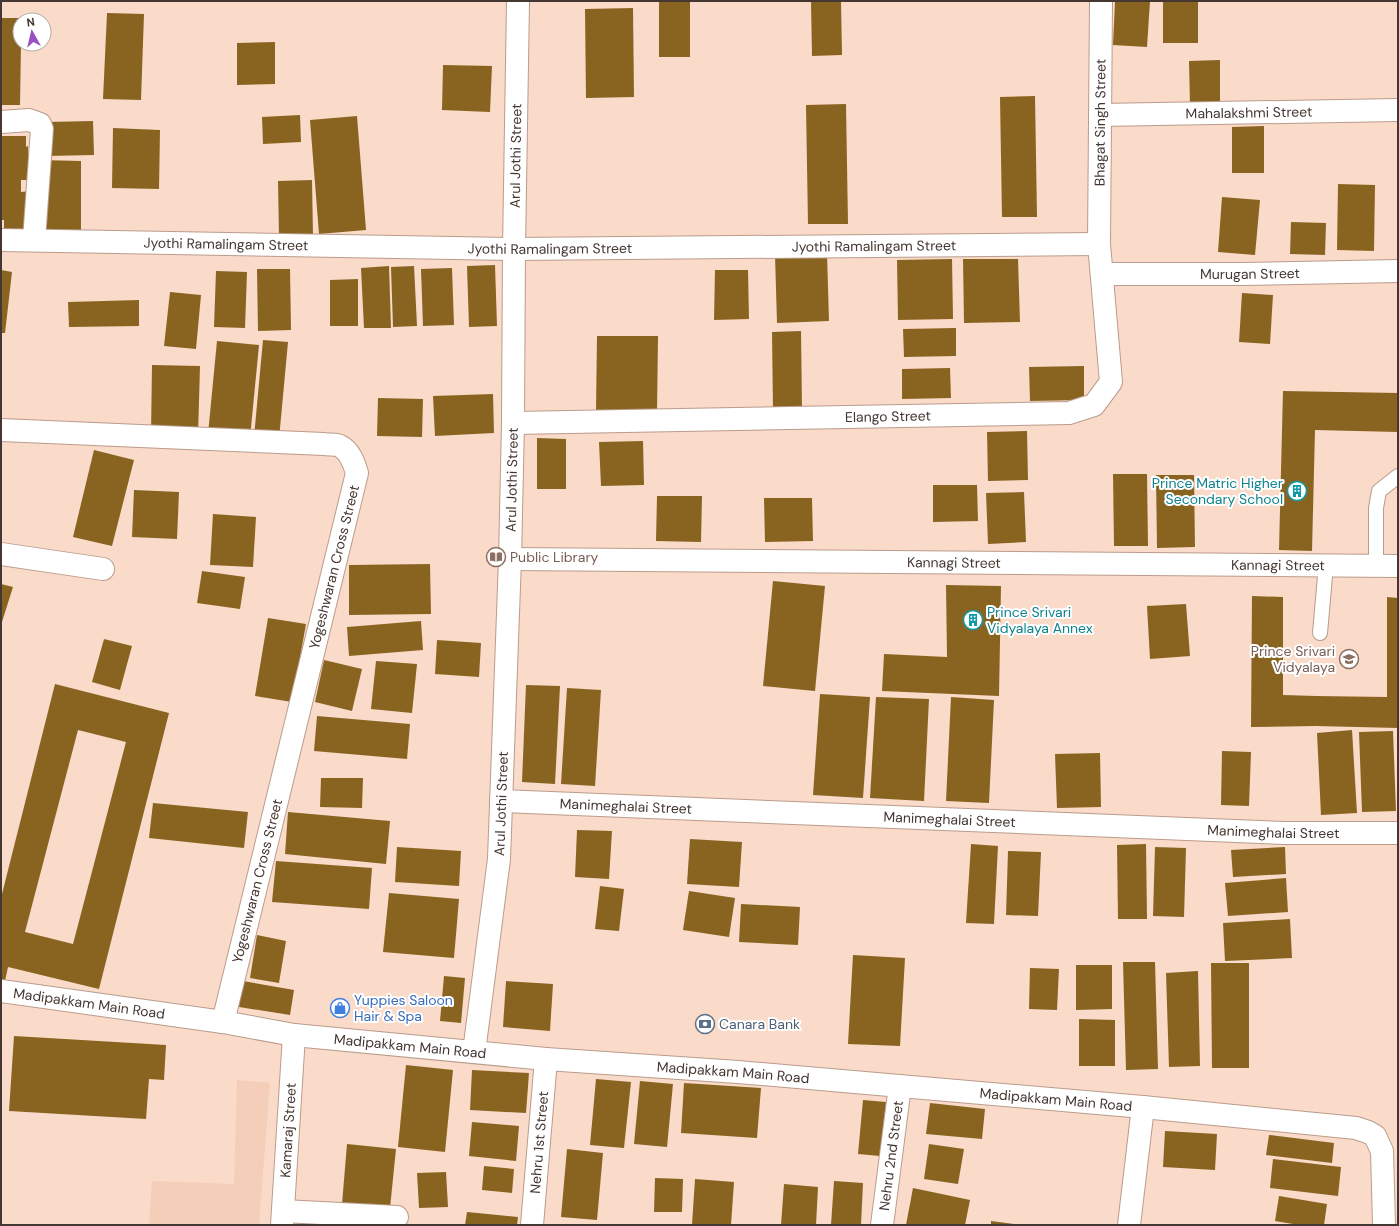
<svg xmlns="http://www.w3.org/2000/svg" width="1399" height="1226" viewBox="0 0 1399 1226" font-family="'DM Sans',sans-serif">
<rect width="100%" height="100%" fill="#fadac8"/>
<path fill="#f5ceb9" d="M237,1080l33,3 -11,142h-110l3,-44 82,3z"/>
<g fill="#896421" fill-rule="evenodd">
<rect x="659" y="1" width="31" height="56"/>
<path d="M811,1h30l1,54 -30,1z"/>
<path d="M1115,1h35l-3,46 -34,-2z"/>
<rect x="1163" y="1" width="35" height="42"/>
<path d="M633,8l1,89 -48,1 -1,-89z"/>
<path d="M107,13l37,1 -3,86 -38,-1z"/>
<path d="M1,18h21v2h-2v24h1l-1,61h-19z"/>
<path d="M275,42v42l-38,1v-42z"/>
<path d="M1220,60v44l-30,1 -1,-44z"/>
<path d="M443,65l49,1 -2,46 -48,-2z"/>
<path d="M1035,96l2,121h-35l-2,-120z"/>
<path d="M846,104l2,120h-40l-2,-119z"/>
<path d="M300,115l1,27 -38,2 -1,-27z"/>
<path d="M357,116l9,114 -47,4 -9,-114z"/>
<path d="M93,121l1,34 -47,1 -1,-34z"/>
<path d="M1264,126v47h-32v-46z"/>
<path d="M113,128l47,2 -1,59 -47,-1z"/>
<path d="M1,136h25v11l2,-1 1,34h-8v12l9,-1 1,39 -27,1v-11h-3z"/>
<path d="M40,160l41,1v78l-41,1z"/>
<path d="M312,180l1,56 -34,1 -1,-56z"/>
<path d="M1338,184l37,1 -1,66 -37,-1z"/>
<path d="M1222,197l38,3 -5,55 -37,-3z"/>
<path d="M1291,222l35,1 -1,32 -35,-1z"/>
<path d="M827,253l2,68 -52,2 -2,-68z"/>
<path d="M952,259l1,60 -55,1 -1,-60z"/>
<path d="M963,259h55l2,63 -56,1z"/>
<path d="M495,265l2,61 -28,1 -2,-61z"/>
<path d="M389,266l2,62h-27l-3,-60z"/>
<path d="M414,266l3,60 -24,1 -2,-60z"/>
<path d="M452,268l2,57 -31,1 -2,-57z"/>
<path d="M257,269h33l1,61 -33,1z"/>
<path d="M1,270l11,2 -7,61h-4z"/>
<path d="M715,270h33l1,49 -35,1z"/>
<path d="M216,271l31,1 -2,56 -31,-1z"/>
<path d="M358,279v47h-28v-46z"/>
<path d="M170,292l31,3 -5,54 -32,-3z"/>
<path d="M1242,293l31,2 -3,49 -31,-2z"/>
<path d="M139,300v26l-70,1 -1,-25z"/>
<path d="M956,328v28l-52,1 -1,-28z"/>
<path d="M801,331l1,79h-29l-1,-78z"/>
<path d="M597,336h61l-1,76 -61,-1z"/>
<path d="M263,340l25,2 -9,97 -25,-2z"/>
<path d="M217,341l42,4 -9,93 -42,-4z"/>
<path d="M152,365l48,1 -2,70 -47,-1z"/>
<path d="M1084,366v34l-54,1 -1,-34z"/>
<path d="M950,368l1,30 -49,1v-30z"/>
<path d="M1283,391l115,2v39l-83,-2 -3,121 -33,-1z"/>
<path d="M493,394l1,39 -59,3 -2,-40z"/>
<path d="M378,398l45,1 -1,38 -45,-1z"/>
<path d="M1027,431l1,49 -40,1 -1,-49z"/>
<path d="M537,438l29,1v50h-29z"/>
<path d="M643,441l1,44 -43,1 -2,-44z"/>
<path d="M94,450l40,10 -22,86 -39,-9z"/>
<path d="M1113,474h34l1,72h-34z"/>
<path d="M1156,475h38l1,72 -38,1z"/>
<path d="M933,485h44l1,36 -45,1z"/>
<path d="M134,490l45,2 -2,47 -45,-2z"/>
<path d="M1024,492l2,50 -38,2 -2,-51z"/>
<path d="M657,496h45l-1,46 -45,-1z"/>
<path d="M764,498h48l1,43 -48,1z"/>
<path d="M213,514l43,3 -3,50 -43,-2z"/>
<path d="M430,564l1,50 -82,1v-50z"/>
<path d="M202,571l43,6 -5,32 -43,-6z"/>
<path d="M773,581l52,5 -10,105 -52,-5z"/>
<path d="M1,584l12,3 -12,38z"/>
<path d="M946,585l55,1 -2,110 -117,-5 2,-37 63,3z"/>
<path d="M1252,596l31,1v98l33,1 71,1v-100l11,1v130l-82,-2 -65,1z"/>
<path d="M1186,604l4,52 -40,3 -3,-53z"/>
<path d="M268,618l38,6 -14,78 -37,-6z"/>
<path d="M421,621l2,29 -74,6 -2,-29z"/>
<path d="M104,639l28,7 -12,44 -28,-8z"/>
<path d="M437,640l44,3 -2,34 -44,-3z"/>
<path d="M324,660l38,9 -10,42 -37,-9z"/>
<path d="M376,661l41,3 -5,49 -41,-4z"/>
<path d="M55,684l114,29 -70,276 -91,-22 -3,14 -4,-1v-82zM78,730l48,12 -53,202 -48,-12z"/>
<path d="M526,685l34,1 -5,98 -33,-2z"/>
<path d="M567,688l34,2 -6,96 -34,-2z"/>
<path d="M820,694l50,3 -7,101 -50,-3z"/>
<path d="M876,697l53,2 -5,102 -54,-3z"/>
<path d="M951,697l43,3 -5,103 -43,-2z"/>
<path d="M317,716l93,8 -3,35 -93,-8z"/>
<path d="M1352,730l5,83 -36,2 -4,-82z"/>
<path d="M1393,731l3,80 -34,1 -3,-80z"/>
<path d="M1222,751l29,1 -2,54 -28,-1z"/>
<path d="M1100,753l1,54 -44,1 -2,-54z"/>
<path d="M321,778h42l-1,30 -42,-1z"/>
<path d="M153,803l95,9 -4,36 -95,-10z"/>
<path d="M288,812l102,9 -4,43 -101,-10z"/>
<path d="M577,830l35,1 -3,48 -34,-2z"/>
<path d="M690,839l52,3 -3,45 -52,-3z"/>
<path d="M971,844l27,2 -4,78 -28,-1z"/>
<path d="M1146,844l1,75h-29l-1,-74z"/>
<path d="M397,847l64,4 -2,35 -64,-4z"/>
<path d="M1155,847l31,1 -2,69 -31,-1z"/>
<path d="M1285,847l1,27 -53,3 -2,-27z"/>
<path d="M1008,851l33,1 -3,64 -32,-1z"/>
<path d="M276,861l96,7 -3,41 -97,-7z"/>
<path d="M1286,878l2,34 -60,4 -3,-33z"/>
<path d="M600,886l24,3 -5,42 -24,-2z"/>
<path d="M689,891l46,7 -6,39 -46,-7z"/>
<path d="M389,893l70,6 -5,59 -71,-6z"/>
<path d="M741,904l59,3 -2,38 -59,-3z"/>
<path d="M1290,919l2,39 -67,3 -2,-38z"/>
<path d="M257,935l29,6 -7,42 -29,-5z"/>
<path d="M853,955l52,3 -5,88 -52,-2z"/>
<path d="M1123,962h32l3,107 -32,1z"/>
<path d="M1211,963h38v105h-37z"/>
<path d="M1076,965h36v44l-36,1z"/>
<path d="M1030,968l29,1 -2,41 -28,-1z"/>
<path d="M1198,971l2,95 -31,1 -3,-94z"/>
<path d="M444,976l21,2 -4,45 -21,-2z"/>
<path d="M243,981l51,9 -4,25 -51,-8z"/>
<path d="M506,981l47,3 -3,47 -47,-4z"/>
<path d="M1079,1019l36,1v46h-36z"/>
<path d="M14,1036l152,9 -2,35 -15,-1 -3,40 -137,-8z"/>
<path d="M406,1065l47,5 -8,82 -47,-5z"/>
<path d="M472,1070l57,3 -3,40 -56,-3z"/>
<path d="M596,1079l35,3 -7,66 -34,-3z"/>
<path d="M640,1081l33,3 -6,63 -33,-3z"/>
<path d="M684,1083l77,5 -4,50 -76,-5z"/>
<path d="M863,1100l23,2 -6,54 -22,-2z"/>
<path d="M930,1103l55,6 -3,30 -56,-5z"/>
<path d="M472,1122l47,4 -3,35 -47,-5z"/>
<path d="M1165,1131l52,3 -2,36 -52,-3z"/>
<path d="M1269,1135l65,8 -2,20 -66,-8z"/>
<path d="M347,1144l49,5 -6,59 -48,-4z"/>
<path d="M929,1144l35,5 -6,35 -34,-5z"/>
<path d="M567,1149l36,4 -6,67 -36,-3z"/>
<path d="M1273,1159l68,8 -3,29 -68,-8z"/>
<path d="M484,1166l30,3 -2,24 -30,-3z"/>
<path d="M446,1172l2,35 -29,1 -2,-35z"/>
<path d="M655,1178l28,1 -1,33h-28z"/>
<path d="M695,1179l39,3 -3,43h-39z"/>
<path d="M834,1181l29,2 -2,42h-30z"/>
<path d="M784,1184l34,3 -2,38h-35z"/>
<path d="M913,1188l57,12 -5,25h-59z"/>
<path d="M1279,1196l48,8 -3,21h-25l-24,-4z"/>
<path d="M467,1212l51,5 -1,8h-52z"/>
<path d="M991,1221l23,3v1h-23z"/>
</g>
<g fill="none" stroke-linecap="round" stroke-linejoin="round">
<g stroke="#ba9c8c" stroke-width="16">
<g id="lane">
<path d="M1376,565v-57l3,-17 19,-15"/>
<path d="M1320,633l6,-68"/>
</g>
</g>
<g stroke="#ba9c8c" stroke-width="24">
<g id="street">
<path id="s1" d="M1100,115l298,-5"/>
<path d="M1,122l28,-2 11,4 2,5 -8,111"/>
<path id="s2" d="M1,240l513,9 585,-5"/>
<path id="s3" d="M1102,274h140l156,-3"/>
<path id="s4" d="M513,423l556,-10 25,-8 17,-23 -12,-138 2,-243"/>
<path d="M1,430l323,14c5,1 12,0 16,2 10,5 14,17 17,27l-134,549"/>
<path d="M1,554l102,15"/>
<path id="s5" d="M510,559l888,7"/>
<path id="s6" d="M501,801l784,32h113"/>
<path id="s7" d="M1,991l222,31 71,13 252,24 192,13 405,35 213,21 12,4 7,4 7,15 2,74"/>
<path id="s8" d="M474,1052l25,-193 11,-300 3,-136 1,-174 4,-248"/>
<path d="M283,1211l114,6"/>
<path id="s9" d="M282,1225l12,-190"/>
<path id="s10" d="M532,1225l14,-166"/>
<path id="s11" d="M882,1225l18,-139"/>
<path d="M1129,1225l14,-118"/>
</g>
</g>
<use href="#lane" stroke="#fff" stroke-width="14"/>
<use href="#street" stroke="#fff" stroke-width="22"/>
</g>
<defs>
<g id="building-ring" transform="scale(1)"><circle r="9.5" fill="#fff" stroke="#0f9aa8" stroke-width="1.5"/><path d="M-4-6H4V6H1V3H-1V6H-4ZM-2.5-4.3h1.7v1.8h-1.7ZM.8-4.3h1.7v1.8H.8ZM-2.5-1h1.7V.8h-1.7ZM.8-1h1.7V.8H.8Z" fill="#0f9aa8"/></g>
<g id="library-ring" transform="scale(1)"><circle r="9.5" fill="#fff" stroke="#8d6e63" stroke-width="1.5"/><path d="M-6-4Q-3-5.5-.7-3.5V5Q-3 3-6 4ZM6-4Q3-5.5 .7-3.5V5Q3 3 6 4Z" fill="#8d6e63"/></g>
<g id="school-ring" transform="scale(1)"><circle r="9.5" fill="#fff" stroke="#8d6e63" stroke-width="1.5"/><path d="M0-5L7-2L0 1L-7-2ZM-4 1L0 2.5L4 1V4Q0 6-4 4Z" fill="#8d6e63"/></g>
<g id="shop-ring" transform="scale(1)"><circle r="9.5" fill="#fff" stroke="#3f7fe0" stroke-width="1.5"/><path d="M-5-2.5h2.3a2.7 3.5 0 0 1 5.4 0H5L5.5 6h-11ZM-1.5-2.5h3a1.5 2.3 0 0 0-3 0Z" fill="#3f7fe0"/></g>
<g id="bank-ring" transform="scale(1)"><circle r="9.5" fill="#fff" stroke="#5c6f8a" stroke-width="1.5"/><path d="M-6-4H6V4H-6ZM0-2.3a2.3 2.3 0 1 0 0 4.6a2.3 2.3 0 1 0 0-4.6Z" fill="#5c6f8a"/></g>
</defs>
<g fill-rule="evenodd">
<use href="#building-ring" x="1297" y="491"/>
<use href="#library-ring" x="496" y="557"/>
<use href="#building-ring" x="973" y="620"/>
<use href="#school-ring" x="1349" y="659"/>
<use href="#shop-ring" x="340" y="1008"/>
<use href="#bank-ring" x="705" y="1024"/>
</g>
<g text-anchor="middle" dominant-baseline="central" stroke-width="4" stroke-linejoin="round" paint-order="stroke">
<g font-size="14" fill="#443731" stroke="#fff">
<text stroke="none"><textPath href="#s1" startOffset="149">Mahalakshmi Street</textPath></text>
<text stroke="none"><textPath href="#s4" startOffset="871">Bhagat Singh Street</textPath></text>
<text stroke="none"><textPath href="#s8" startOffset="898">Arul Jothi Street</textPath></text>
<text stroke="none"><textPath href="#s2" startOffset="225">Jyothi Ramalingam Street</textPath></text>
<text stroke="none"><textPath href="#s2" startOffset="873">Jyothi Ramalingam Street</textPath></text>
<text stroke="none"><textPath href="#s2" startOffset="549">Jyothi Ramalingam Street</textPath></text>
<text stroke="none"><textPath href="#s3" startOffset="148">Murugan Street</textPath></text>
<text stroke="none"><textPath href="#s4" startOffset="375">Elango Street</textPath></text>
<text stroke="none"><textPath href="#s8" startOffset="574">Arul Jothi Street</textPath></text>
<text stroke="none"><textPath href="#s5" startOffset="444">Kannagi Street</textPath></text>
<text stroke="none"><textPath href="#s5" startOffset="768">Kannagi Street</textPath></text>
<text transform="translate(334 567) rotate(-76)">Yogeshwaran Cross Street</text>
<text stroke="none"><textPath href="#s8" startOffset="250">Arul Jothi Street</textPath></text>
<text stroke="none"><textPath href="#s6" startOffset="125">Manimeghalai Street</textPath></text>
<text stroke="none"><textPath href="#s6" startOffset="449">Manimeghalai Street</textPath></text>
<text stroke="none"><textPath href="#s6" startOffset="773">Manimeghalai Street</textPath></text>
<text transform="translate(257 881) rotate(-76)">Yogeshwaran Cross Street</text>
<text stroke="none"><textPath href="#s7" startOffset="89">Madipakkam Main Road</textPath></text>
<text stroke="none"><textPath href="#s7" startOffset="413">Madipakkam Main Road</textPath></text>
<text stroke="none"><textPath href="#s7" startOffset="737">Madipakkam Main Road</textPath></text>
<text stroke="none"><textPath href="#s7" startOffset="1061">Madipakkam Main Road</textPath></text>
<text stroke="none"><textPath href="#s9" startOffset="95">Kamaraj Street</textPath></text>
<text stroke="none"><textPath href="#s10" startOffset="83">Nehru 1st Street</textPath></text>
<text stroke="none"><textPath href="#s11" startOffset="70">Nehru 2nd Street</textPath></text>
</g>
<g font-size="14" fill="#0d838f" stroke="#fff" text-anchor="end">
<text x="1283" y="483">Prince Matric Higher<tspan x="1283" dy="16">Secondary School</tspan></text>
<text x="987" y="612" text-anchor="start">Prince Srivari<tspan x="987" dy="16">Vidyalaya Annex</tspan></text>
</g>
<g font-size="14" fill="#785e54" stroke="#fff" text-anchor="start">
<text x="510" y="557">Public Library</text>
<text x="1335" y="651" text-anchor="end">Prince Srivari<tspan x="1335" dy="16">Vidyalaya</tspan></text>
</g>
<g font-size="14" fill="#366cbe" stroke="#fff" text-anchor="start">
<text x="354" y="1000">Yuppies Saloon<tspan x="354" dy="16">Hair &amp; Spa</tspan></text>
</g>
<g font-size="14" fill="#4e5e75" stroke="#fff" text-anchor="start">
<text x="719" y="1024">Canara Bank</text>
</g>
</g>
<rect width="1399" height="1226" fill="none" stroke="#443731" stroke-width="4"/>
<g transform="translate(32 32) rotate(352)"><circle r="19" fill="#ffffff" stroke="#b4afad"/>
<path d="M0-3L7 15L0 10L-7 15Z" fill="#974fc2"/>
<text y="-6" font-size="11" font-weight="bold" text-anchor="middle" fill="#443731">N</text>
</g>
</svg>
